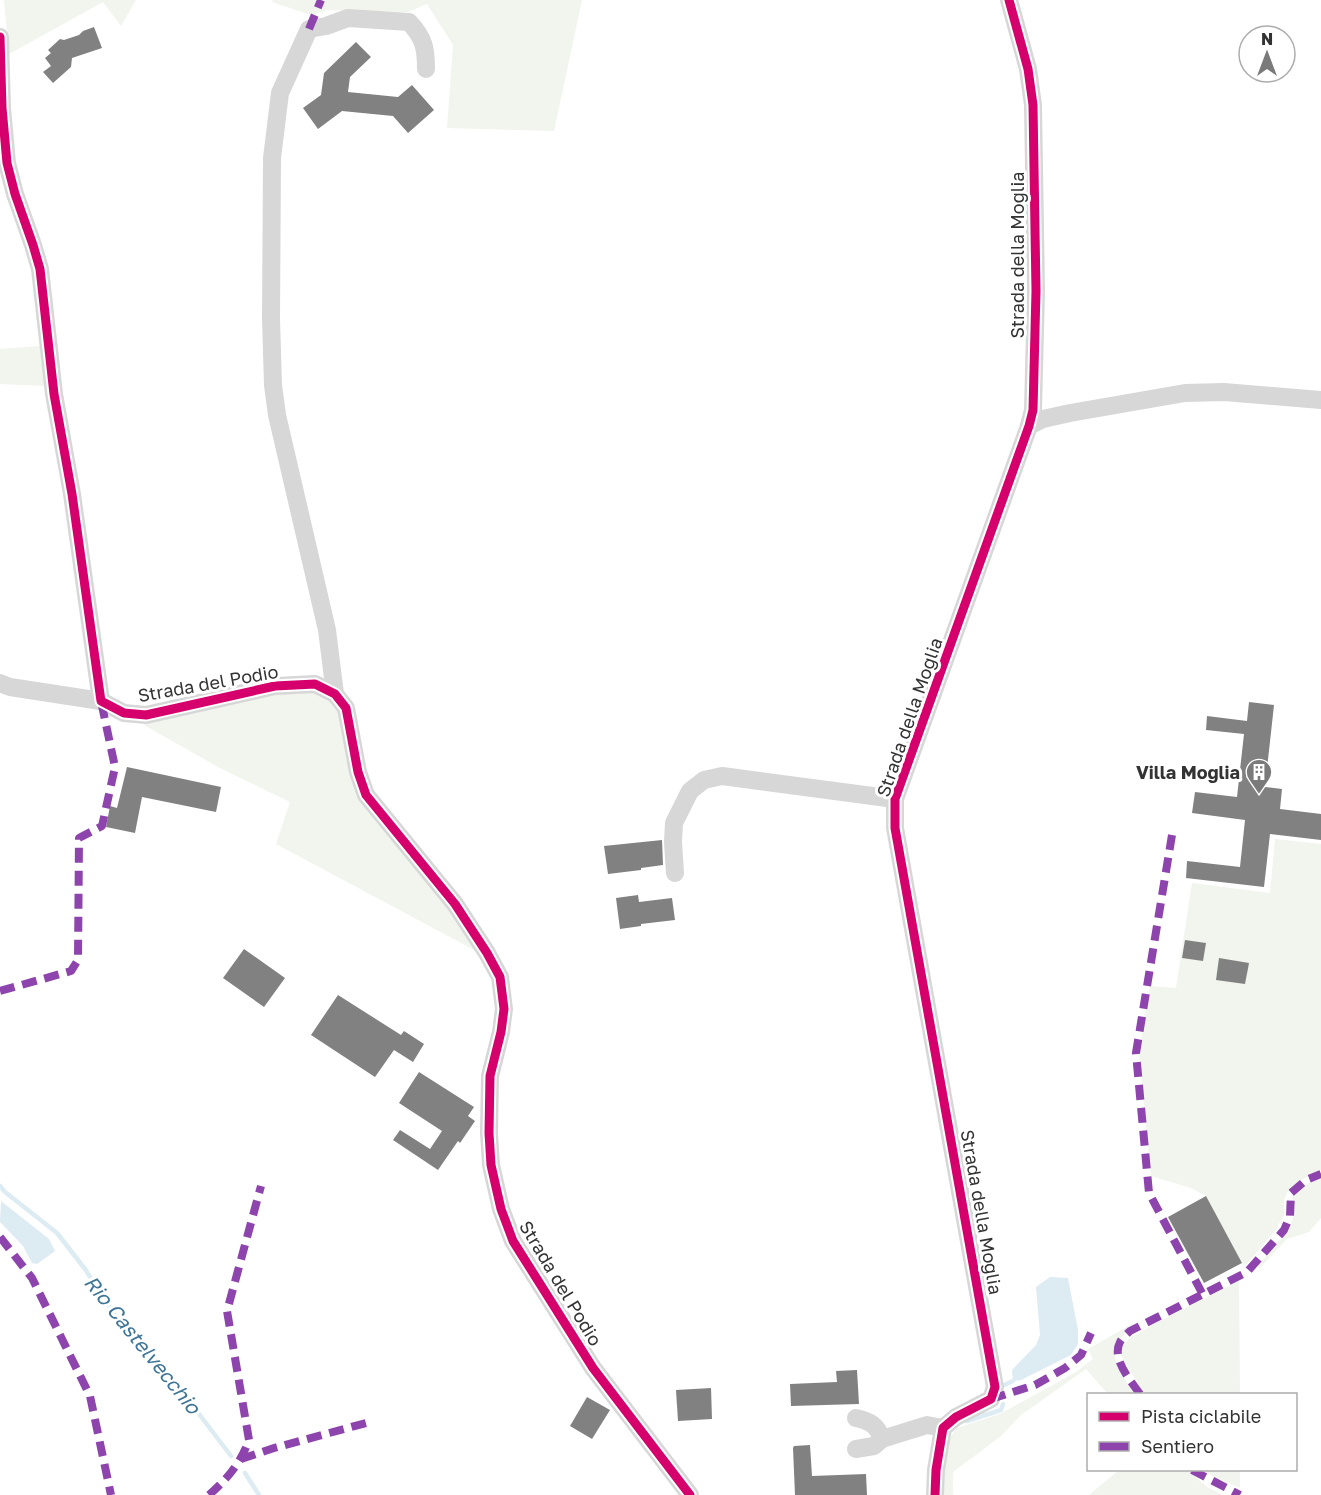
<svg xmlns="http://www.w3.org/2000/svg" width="1321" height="1495" viewBox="0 0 1321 1495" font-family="'Golos Text',sans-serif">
<rect width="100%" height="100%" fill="#fff"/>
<g fill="#f1f5ed">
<path d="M4,0h132l-15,26 -18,-24 -94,52z"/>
<path d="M273,0h309l-28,131 -107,-3 6,-83 -26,-41 -19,8 -80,-2 -17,5 -39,-13z"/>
<path d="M41,346l6,40 -47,-2v-35z"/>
<path d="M326,692l10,10 13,62 104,142 23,45 -200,-107 14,-42 -70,-34 -76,-43 10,-6 95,-24z"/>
<path d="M1275,839l46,5v326c-19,9 -43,19 -36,43l-10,18 -29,34 -4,-2 -36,-67 -15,-8 -40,-12 -12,-123 11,-67 26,2 16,-105 78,10z"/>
<path d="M1321,1179v39l-12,14 -22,7 -28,30 -1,-4 28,-32 7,-14v-25l16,-11z"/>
<path d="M1239,1281l1,113h-96l-23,-39 2,-9 7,-8 30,-17z"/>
<path d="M1134,1323c-29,33 -21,38 1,71h-27l-22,-25 -65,46 -20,21 -48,36v23h-10l3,-52 11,-15 43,-14 76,-42 17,-13 -5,-10z"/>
<path d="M1119,1470h69l19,17 16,8h-134z"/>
<path d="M1199,1470h41v18z"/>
</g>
<g fill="#ddebf3">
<path d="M1,1201l48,38 6,12 -18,13 -5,-1 -9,-17 -23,-24z"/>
<path d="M1050,1277l18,1 10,52v14l-7,11 -50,25 -8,1 -1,-11 24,-25 4,-10 -4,-48z"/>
</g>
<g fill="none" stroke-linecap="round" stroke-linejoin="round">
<g stroke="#ddebf3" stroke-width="4.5">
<path d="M0,1186l5,6 52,41 28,36 31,48 45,47 70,92"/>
<path d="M1002,1386l11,-5"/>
<path d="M967,1421l34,-11 2,-6"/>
<path d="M245,1473l14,22"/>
</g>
</g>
<g fill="#818181">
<path d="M94,27l8,21 -30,10 -1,9 -18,16 -10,-11 8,-6 -6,-8 6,-5 -3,-3 12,-11 4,1 15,-5 4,-4z"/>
<path d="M356,42l15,15 -21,20 -2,15 50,5 14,-12 22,25 -26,23 -15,-17 -51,-5 -24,18 -15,-21 18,-13 3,-22z"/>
<path d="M1249,702l25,3 -9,82 17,2 -2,20 41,5v26l-51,-6 -6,53 -78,-9 1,-17 53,6 5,-47 -53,-7 3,-21 42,5 7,-63 -38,-4 1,-14 40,5z"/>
<path d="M127,767l94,20 -5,25 -74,-15 -7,36 -29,-6 4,-21 7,2z"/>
<path d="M662,840l1,25 -22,3v2l-33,4 -4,-28z"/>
<path d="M638,895l1,7 33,-4 3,22 -34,4v2l-21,3 -4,-31z"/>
<path d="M1185,940l21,3 -3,18 -21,-3z"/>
<path d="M244,949l41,29 -21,29 -41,-29z"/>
<path d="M1219,958l30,5 -4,21 -29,-4z"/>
<path d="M338,995l63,40 3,-4 20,13 -11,18 -19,-12 -19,27 -64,-42z"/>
<path d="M419,1072l55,35 -6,9 7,5 -15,22 -2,-2 -20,29 -45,-30 7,-10 30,19 12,-18 -43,-28z"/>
<path d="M1206,1196l36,67 -38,20 -36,-66z"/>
<path d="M857,1370l2,34 -68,2 -1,-22 47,-2 -1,-11z"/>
<path d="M711,1388l1,31 -34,2 -2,-31z"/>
<path d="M587,1397l23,13 -18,29 -22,-13z"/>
<path d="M810,1445l2,31 54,-2 1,21h-72l-2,-47 1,-2z"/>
</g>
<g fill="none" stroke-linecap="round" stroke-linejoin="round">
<g stroke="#d7d7d7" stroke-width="18">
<path d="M0,37l2,71 5,55 8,31 18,51 7,24 14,125 18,100 29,207 23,12 22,2 129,-29 40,-2 20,10 11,14 12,64 8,23 89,109 32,49 13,24 4,32 -3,23 -11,44 -1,57 2,32 10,44 12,32 80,127 97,127"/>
<path d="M1029,426l14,-7 27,-6 115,-20 39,-1 97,8"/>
<path d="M0,683l10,4 91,14"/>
<path d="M335,694l-8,-64 -50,-215 -4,-30 -2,-66 1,-161 8,-65 29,-64 17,-3 22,-8 61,4c15,16 17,26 17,47"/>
<path d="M675,873l-2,-31 1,-19 16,-32 14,-11 18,-4 173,23"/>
<path d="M856,1418c14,3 21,7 26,21l-8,7 -18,3"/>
<path d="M882,1439l45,-14 16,3"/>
<path d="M935,1495l1,-25 7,-42 13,-11 35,-18 4,-12 -100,-559v-29l134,-373 4,-16 3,-119 -3,-186 -5,-36 -19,-69"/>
</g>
<g stroke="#8e44ad" stroke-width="8" stroke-dasharray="15 8" stroke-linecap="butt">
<path d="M309,29l12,-29"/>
<path d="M1172,835l-36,218 13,140 53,100"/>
<path d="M0,991l71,-20 7,-11 1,-122 23,-12 13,-59 -14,-66"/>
<path d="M0,1237l32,41 58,118 21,99"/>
<path d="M1140,1394c-9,-13 -29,-35 -20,-52 2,-4 7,-8 10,-11l117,-59 37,-42 6,-14 1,-23 15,-13 15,-6"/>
<path d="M991,1399l44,-14 30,-17 16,-13 10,-22"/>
<path d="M241,1459l33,-11 92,-25"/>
<path d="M1192,1470l48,25"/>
<path d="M209,1495c19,-17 31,-31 40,-55l-22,-129 34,-125"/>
</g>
<g stroke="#fff" stroke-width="13">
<g id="cycleway">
<path d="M0,37l2,71 5,55 8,31 18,51 7,24 14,125 18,100 29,207 23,12 22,2 129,-29 40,-2 20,10 11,14 12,64 8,23 89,109 32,49 13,24 4,32 -3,23 -11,44 -1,57 2,32 10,44 12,32 80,127 97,127"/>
<path d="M935,1495l1,-25 7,-42 13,-11 35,-18 4,-12 -100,-559v-29l134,-373 4,-16 3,-119 -3,-186 -5,-36 -19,-69"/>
</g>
</g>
<use href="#cycleway" stroke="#d6006c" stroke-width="9"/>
</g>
<defs>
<g id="building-pin" transform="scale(1.35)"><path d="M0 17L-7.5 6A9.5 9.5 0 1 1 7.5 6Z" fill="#7a7a7a" stroke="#fff"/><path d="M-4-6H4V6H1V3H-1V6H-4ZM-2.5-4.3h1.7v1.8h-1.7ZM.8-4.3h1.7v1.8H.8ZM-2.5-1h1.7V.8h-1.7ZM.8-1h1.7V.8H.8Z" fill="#fff"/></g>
</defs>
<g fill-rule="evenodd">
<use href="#building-pin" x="1259" y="772"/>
</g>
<g text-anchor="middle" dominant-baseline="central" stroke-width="6" stroke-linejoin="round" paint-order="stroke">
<g font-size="18" fill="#333" stroke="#fff">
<text transform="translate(1017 255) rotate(-90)">Strada della Moglia</text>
<text transform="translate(208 683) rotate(-10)">Strada del Podio</text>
<text transform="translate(909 717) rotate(-71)">Strada della Moglia</text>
<text transform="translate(982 1212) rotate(80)">Strada della Moglia</text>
<text transform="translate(561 1283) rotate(59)">Strada del Podio</text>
</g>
<g font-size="18" font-weight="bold" fill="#333" stroke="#fff" text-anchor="end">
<text x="1240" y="772">Villa Moglia</text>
</g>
<g font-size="20" font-style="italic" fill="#3f7597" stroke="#fff">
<text transform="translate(143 1344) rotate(51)">Rio Castelvecchio</text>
</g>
</g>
<rect x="1087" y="1393" width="210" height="78" fill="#ffffff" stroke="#adadad" stroke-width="1.5"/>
<rect x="1099" y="1412" width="30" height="9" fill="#d6006c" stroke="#adadad" stroke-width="1.5"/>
<text x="1141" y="1423" font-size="18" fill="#333333">Pista ciclabile</text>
<rect x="1099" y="1442" width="30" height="9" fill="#8e44ad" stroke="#adadad" stroke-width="1.5"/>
<text x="1141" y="1453" font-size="18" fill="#333333">Sentiero</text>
<g transform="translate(1267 54)"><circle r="28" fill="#ffffff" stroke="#adadad" stroke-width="1.5"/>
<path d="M0-4.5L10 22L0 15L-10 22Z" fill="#7a7a7a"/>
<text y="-9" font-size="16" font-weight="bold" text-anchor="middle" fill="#333333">N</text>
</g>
</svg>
